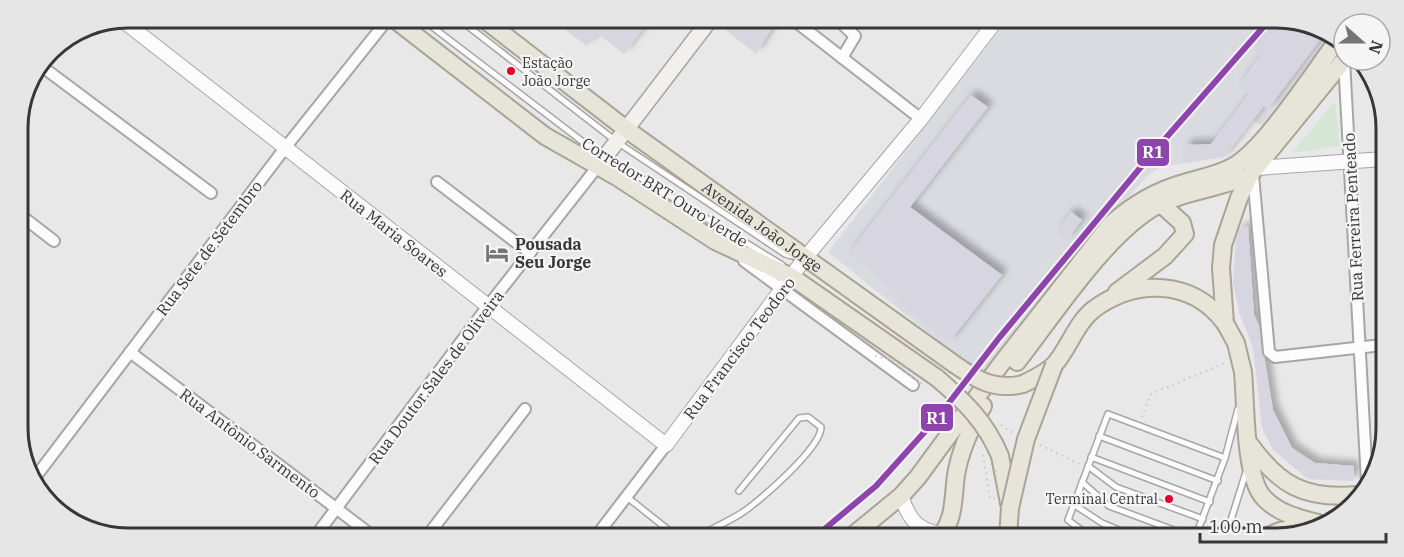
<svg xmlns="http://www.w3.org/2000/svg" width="1404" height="557" viewBox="0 0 1404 557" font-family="'IBM Plex Serif',serif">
<defs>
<filter id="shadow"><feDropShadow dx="5.5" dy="-5.5" stdDeviation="3" flood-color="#0004"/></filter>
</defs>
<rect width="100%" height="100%" fill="#e8e8e9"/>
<path fill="#dadbe0" d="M1006,22l305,2 22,15 -69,89 -11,-8 -29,37 -63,10 -14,9 -40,45 -125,155 -154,-124z"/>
<path fill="#d5e7d4" d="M1335,101l5,45 -48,7z"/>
<g fill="#d6d5e0" filter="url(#shadow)">
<path d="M552,20l97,1 -25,33 -26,-20 -11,12z"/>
<path d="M728,21h48l-20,33 -33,-26z"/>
<path d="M1272,24h39l14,9 -57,76 -4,-3 -40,51 -41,6 2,-18 26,-1 38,-50 -11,-8 23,-31 -8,-6z"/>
<path d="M971,95l17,12 -78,100 92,68 -53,67 -53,-41 4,-6 -52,-41z"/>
<path d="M1071,212l11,8 -15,20 -11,-8z"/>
<path d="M1248,226l6,89 5,10 14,85 19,38 23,15 39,3 -1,15 -45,-2 -35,-29 -11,-22 -9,-81 -13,-32 -7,-32 3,-43 3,-10z"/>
</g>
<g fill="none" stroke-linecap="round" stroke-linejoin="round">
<g stroke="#a6a6a7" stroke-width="8">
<g id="service">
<path d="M422,19l182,139 11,4 167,103"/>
<path d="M460,20l157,122 168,112 7,2"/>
<path d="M1099,436l119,45"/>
<path d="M1091,457l119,45"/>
<path d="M1088,466l28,21 87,32"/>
<path d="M1082,482l27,24 86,32"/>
<path d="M627,497l49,39"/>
<path d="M1073,504l29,19 36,15"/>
<path d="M698,536c14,-7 29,-14 42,-22 18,-11 82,-67 81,-87l-13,-10 -9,1 -60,73"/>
<path d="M1092,538l-24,-18 40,-106 117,44"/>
<path d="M1195,538l30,-80 13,-49"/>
<path d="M1225,539l21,-67"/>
</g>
</g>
<g stroke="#a6a6a7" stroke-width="14">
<g id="minor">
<path d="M795,21l126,98"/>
<path d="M840,22l15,14 -13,22"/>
<path d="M1344,60l23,422"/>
<path d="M40,65l171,128"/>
<path d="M1253,175l16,177 6,5 107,-12"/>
<path d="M437,182l93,71"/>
<path d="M19,214l35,27"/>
<path d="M744,261l169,124"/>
<path d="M130,352l240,182"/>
<path d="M34,479l251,-331 103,-129"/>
<path d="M317,534l171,-228 110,-140"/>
<path d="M428,535l97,-126"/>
<path d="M597,535l69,-90"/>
</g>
</g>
<g stroke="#a6a6a7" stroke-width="16">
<g id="tertiary">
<path d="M122,20l544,425 139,-187 116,-139 74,-97"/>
<path d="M1257,168l127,-9"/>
<path d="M901,496c12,34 21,34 54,41"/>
</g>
</g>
<g stroke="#a6a6a7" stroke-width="18">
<path id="secondary" d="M598,166l111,-145"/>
</g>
<g stroke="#a9a494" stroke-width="20">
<g id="primary">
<path d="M394,19l151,117 72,41 98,64 77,36 145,101"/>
<path id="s1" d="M485,20l141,109 328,235"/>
<path d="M1117,292l48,-36 20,-22 -3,-11 -22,-20"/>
<path d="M1225,323l-4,-55 2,-23 16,-47 11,-23 94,-115"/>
<path d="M1017,362c37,-47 90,-130 141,-157 27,-14 64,-17 92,-30"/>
<path d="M1243,372c3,30 1,106 21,126 14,15 34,20 54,25"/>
<path d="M1023,384c10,-5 23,-11 31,-19 15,-17 22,-42 40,-56 43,-31 98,-29 130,13"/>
<path d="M1248,442c31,43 56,58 110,53"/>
<path d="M1000,456l10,52 -2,29"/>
<path d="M851,537l50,-41 17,-19 83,-113 109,-139c22,-20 45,-34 74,-42 16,-5 33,-8 48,-16 31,-16 82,-95 105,-126"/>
<path d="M940,537c15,-18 13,-40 16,-62 4,-24 15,-48 27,-69"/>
<path d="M1261,539l19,-8 33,-7"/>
</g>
</g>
<g stroke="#c7c7c7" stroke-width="2" stroke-dasharray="1.5 4.5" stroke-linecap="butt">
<path d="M1142,417l9,-23 74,-31"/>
<path d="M1001,425l12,8"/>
<path d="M1040,445l39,19"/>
</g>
<use href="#service" stroke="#fcfcfc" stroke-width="5"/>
<use href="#minor" stroke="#fcfcfc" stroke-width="10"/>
<use href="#tertiary" stroke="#fcfcfc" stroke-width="14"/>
<use href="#secondary" stroke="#f1f0eb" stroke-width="15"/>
<use href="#primary" stroke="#e7e4da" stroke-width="16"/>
<g stroke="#a9a494" stroke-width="20" stroke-linecap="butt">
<g id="primary-bridge">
<path d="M1225,323l11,20 7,29"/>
<path d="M954,364c23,16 41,27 69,20"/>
<path d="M937,378c28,24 49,44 63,78"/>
<path d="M1010,508l16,-69 28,-74"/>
</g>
</g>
<g stroke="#c7c7c7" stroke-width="2" stroke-dasharray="1.5 4.5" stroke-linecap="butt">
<path d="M875,356l17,4 32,26"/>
<path d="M983,455l7,44 6,-1"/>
<path d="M996,470l2,21"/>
</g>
<use href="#primary-bridge" stroke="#e7e4da" stroke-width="16"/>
<g stroke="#f5f5f6" stroke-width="10">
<path id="rail-1" d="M815,537l61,-51 62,-69 61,-79 151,-182 116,-132"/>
</g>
<use href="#rail-1" stroke="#8e44ad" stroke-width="6"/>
</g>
<defs>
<g id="hotel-bare" transform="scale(1.8)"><path d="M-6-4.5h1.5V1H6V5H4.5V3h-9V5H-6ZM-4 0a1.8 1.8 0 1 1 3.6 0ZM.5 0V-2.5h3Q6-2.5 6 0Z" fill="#757575" stroke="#f5f5f6" stroke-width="2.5" paint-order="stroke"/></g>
</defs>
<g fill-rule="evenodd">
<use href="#hotel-bare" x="497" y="253"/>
</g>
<g fill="#e4002b" stroke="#f5f5f6" stroke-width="2">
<circle cx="511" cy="71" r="5"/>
<circle cx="1169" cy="499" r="5"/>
</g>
<g text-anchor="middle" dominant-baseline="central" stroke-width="4.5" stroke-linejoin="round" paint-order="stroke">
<g font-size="14" fill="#373737" stroke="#f5f5f6" text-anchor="start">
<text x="522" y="63">Estação<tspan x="522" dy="18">João Jorge</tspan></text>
<text x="1158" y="499" text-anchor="end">Terminal Central</text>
</g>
<g font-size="16" fill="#373737" stroke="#f5f5f6">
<text transform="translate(665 192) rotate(32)">Corredor BRT Ouro Verde</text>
<text transform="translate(1353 217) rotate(-93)">Rua Ferreira Penteado</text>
<text stroke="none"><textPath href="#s1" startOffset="346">Avenida João Jorge</textPath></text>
<text transform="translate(394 233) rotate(38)">Rua Maria Soares</text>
<text transform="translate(209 248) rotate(-53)">Rua Sete de Setembro</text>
<text transform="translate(739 348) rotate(-53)">Rua Francisco Teodoro</text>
<text transform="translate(436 377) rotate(-53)">Rua Doutor Sales de Oliveira</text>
<text transform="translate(250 443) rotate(37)">Rua Antônio Sarmento</text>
</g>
<g font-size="16" font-weight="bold" fill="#373737" stroke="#f5f5f6" text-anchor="start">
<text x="515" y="244">Pousada<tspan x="515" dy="18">Seu Jorge</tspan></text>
</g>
</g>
<path d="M0 0H1404V557H0ZM128 28H1276A100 100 0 0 1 1376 128V428A100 100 0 0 1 1276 528H128A100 100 0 0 1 28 428V128A100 100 0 0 1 128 28Z" fill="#e6e6e7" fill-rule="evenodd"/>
<path fill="none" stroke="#373737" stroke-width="3" d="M128 28H1276A100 100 0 0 1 1376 128V428A100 100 0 0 1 1276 528H128A100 100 0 0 1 28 428V128A100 100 0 0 1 128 28Z"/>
<g stroke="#f5f5f6" stroke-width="2">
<rect x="1136" y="138" width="34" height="29" rx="6" fill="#8e44ad"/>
<rect x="920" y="403" width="34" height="29" rx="6" fill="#8e44ad"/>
</g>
<g font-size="16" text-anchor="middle" font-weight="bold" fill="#fff">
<text x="1153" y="158">R1</text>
<text x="937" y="424">R1</text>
</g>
<g transform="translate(1362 42) rotate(111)"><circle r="28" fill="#f5f5f6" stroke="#a9a9aa" stroke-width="1.5"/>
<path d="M0-4.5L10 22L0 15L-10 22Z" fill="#757575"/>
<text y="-9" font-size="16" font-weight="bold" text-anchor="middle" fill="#373737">N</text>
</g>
<path d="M1200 533v9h186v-9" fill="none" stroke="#373737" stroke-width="3"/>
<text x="1209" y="533" font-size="18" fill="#373737" stroke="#f5f5f6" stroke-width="4.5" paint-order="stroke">100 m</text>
</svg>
